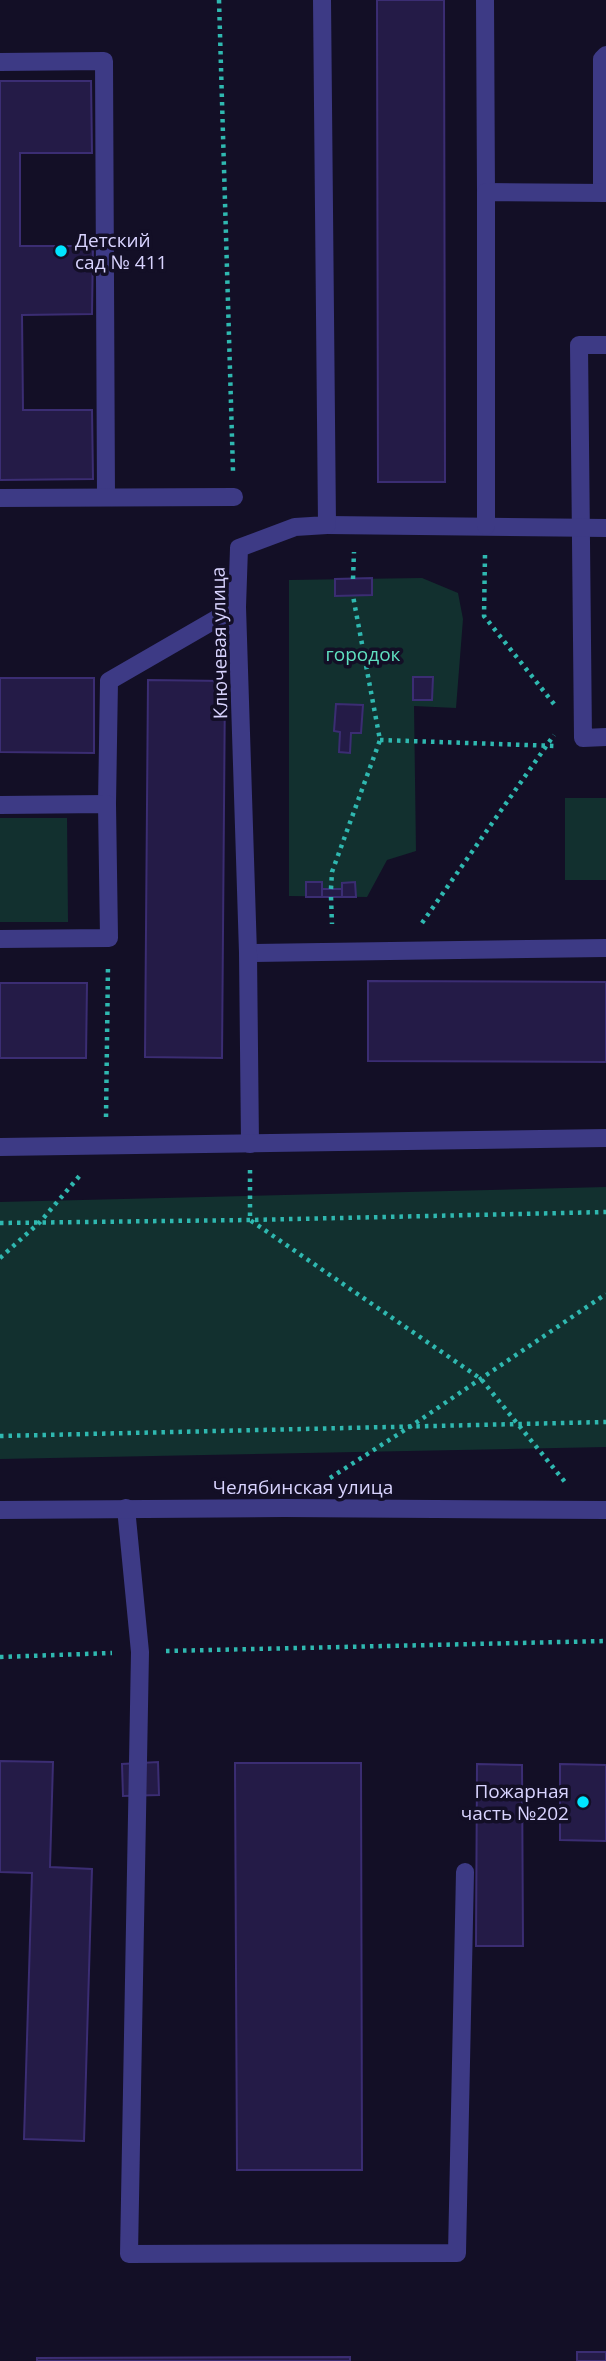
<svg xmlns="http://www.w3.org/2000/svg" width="606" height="2361" viewBox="0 0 606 2361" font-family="'Open Sans',sans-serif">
<rect width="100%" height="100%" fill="#130f26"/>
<g fill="#12302f">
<path d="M422,578l36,15 5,26 -7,89 -42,-2 2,145 -29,9 -20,37 -78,-1v-316z"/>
<rect x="565" y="798" width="41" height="82"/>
<path d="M0,818h67l1,104h-68z"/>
<path d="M606,1187v260l-606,12v-257z"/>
</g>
<g fill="#241b47" stroke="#3b2d73" stroke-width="2">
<path d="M377,0h67l1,482h-67z"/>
<path d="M0,81h91l1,72h-72v93h73l-1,68 -70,1 1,95h69l1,69 -93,1z"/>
<path d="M372,578v17l-37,1v-17z"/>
<path d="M413,677h20l-1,23h-19z"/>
<path d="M0,678h94v75l-94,-1z"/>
<path d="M148,680l77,1 -3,377 -77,-1z"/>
<path d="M336,704l27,1 -2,28h-10l-1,20 -11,-1 1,-20 -6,-1z"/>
<rect x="306" y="882" width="16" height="15"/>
<path d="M355,882l1,15h-14v-14z"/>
<rect x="322" y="889" width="20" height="8"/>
<path d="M368,981l238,1v80l-238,-1z"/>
<path d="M0,983h87l-1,75h-86z"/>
<path d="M0,1761l53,1 -3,105 42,2 -8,272 -60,-2 8,-266 -32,-1z"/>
<path d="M158,1762l1,33 -36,1 -1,-32z"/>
<path d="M235,1763h126l1,407h-125z"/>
<path d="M477,1764l45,1 1,181h-47z"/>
<path d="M560,1764l46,1v76l-46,-1z"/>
<rect x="577" y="2352" width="29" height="9"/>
<path d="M350,2357v4h-313v-3z"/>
</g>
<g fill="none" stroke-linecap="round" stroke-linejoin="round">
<g stroke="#2fb8b0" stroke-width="4.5" stroke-dasharray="3.5 5" stroke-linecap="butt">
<path d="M219,0l14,471"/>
<path d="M485,555l-1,61 70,88"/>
<path d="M353,579l1,-27"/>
<path d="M380,740l176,6"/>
<path d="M331,889l1,-17 48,-132 -27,-144"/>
<path d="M331,897l1,27"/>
<path d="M422,923l132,-188"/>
<path d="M106,1117l2,-152"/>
<path d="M250,1170v50l231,159 84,103"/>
<path d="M0,1223l250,-3 356,-8"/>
<path d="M0,1258l40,-36 42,-49"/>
<path d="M0,1436l606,-14"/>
<path d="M330,1478l81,-52 195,-132"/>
<path d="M166,1651l440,-10"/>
<path d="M0,1657l112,-4"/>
</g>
<g stroke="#3d3a85" stroke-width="18">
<path d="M485,0l1,192"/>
<path d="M0,62l104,-1 2,436"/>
<path d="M602,193v-134l4,-4"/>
<path d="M606,345h-27l4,393 23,-1"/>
<path d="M0,498l234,-1"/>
<path d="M327,525l279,3"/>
<path d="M486,526v-334l120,1"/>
<path d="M107,804l2,-123 128,-74"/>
<path d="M0,805l107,-1 2,134 -109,1"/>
<path d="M248,953l358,-5"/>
<path d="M126,1508l14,144 -11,602 328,-1 8,-381"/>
</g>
<g stroke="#3d3a85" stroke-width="18">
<path d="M250,1144l-2,-191 -11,-346 2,-59 56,-21 32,-2 -5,-525"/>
<path d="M0,1147l606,-9"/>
</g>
<path stroke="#3d3a85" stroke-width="18" d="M0,1510l284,-2 322,2"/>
</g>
<g fill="#00e5ff" stroke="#130f26" stroke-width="2.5">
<circle cx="61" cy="251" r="7"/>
<circle cx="583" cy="1802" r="7"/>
</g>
<g text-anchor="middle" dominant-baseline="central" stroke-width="7" stroke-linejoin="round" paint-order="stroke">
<g font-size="19" fill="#d9d4ff" stroke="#130f26" text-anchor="start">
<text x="75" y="240">Детский<tspan x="75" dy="22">сад № 411</tspan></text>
<text x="569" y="1791" text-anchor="end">Пожарная<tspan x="569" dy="22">часть №202</tspan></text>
</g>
<g font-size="19" fill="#d9d4ff" stroke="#130f26">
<text transform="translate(219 643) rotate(-91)">Ключевая улица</text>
<text x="303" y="1487">Челябинская улица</text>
</g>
<g font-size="19" fill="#5fe0c0" stroke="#130f26">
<text x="363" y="654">городок</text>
</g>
</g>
</svg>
